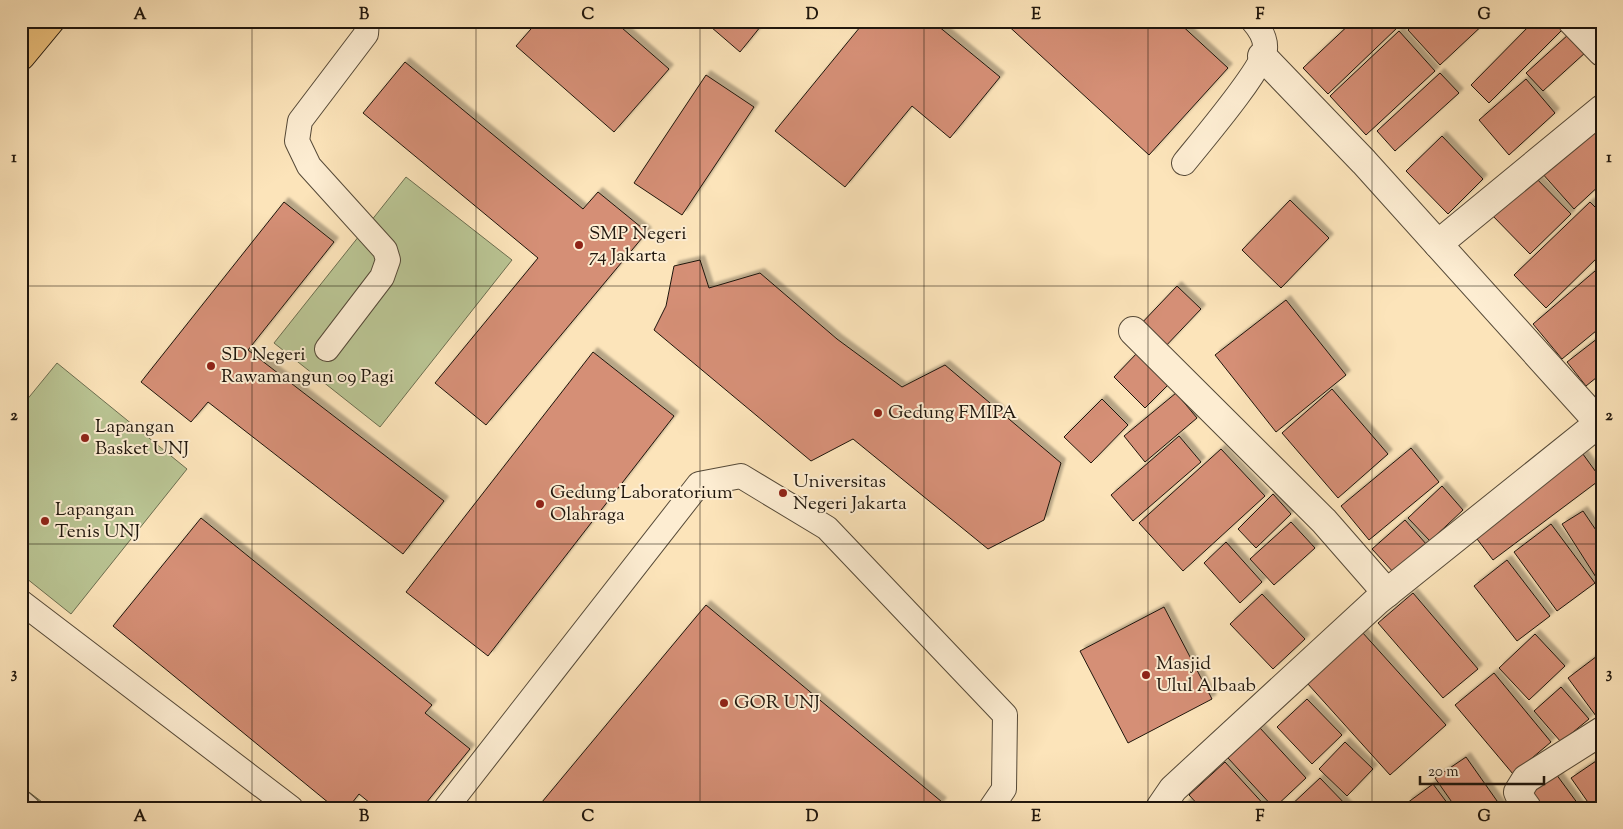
<svg xmlns="http://www.w3.org/2000/svg" width="1623" height="829" viewBox="0 0 1623 829" font-family="'Sorts Mill Goudy',serif">
<defs>
<filter id="shadow"><feDropShadow dx="4.5" dy="-4.5" stdDeviation="1" flood-color="#0004"/></filter>
</defs>
<rect width="100%" height="100%" fill="#fce4ba"/>
<filter id="stains"><feTurbulence type="fractalNoise" baseFrequency=".004" numOctaves="4"/><feColorMatrix values="0 0 0 0 .2 0 0 0 0 .09 0 0 0 0 .02 0 0 0 .5 -.17"/></filter>
<radialGradient id="worn" r=".72"><stop offset=".6" stop-color="#630" stop-opacity="0"/><stop offset="1" stop-color="#630" stop-opacity=".3"/></radialGradient>
<g fill="#bac594" stroke="#6c6e50">
<path d="M406,177l106,83 -132,167 -106,-84z"/>
<path d="M57,363l130,106 -116,145 -50,-40v-167z"/>
<path d="M21,786l29,22h-29z"/>
</g>
<g fill="#d58f76" stroke="#1f160d" filter="url(#shadow)">
<path d="M538,21h76l55,48 -55,63 -98,-86z"/>
<path d="M704,21h61l-25,31z"/>
<path d="M865,21h67l68,56 -50,61 -38,-32 -67,81 -70,-56z"/>
<path d="M1003,21h174l51,47 -79,87z"/>
<path d="M1353,21h40l5,6 -70,67 -25,-26z"/>
<path d="M1417,21h70l-47,44 -32,-35z"/>
<path d="M1534,21h19l9,9 -73,73 -18,-18z"/>
<path d="M1399,31l36,40 -69,64 -36,-39z"/>
<path d="M1569,34l17,18 -43,39 -17,-18z"/>
<path d="M405,62l178,147 15,-17 49,40 -161,193 -51,-42 103,-125 -175,-145z"/>
<path d="M1440,73l19,20 -64,58 -18,-20z"/>
<path d="M706,75l48,32 -72,108 -48,-32z"/>
<path d="M1526,79l29,34 -46,42 -30,-35z"/>
<path d="M1602,116v67l-28,26 -33,-37z"/>
<path d="M1442,136l41,43 -35,35 -42,-43z"/>
<path d="M1531,173l40,41 -41,40 -40,-41z"/>
<path d="M1290,200l39,38 -48,50 -39,-38z"/>
<path d="M284,202l50,40 -86,108 196,151 -41,53 -195,-152 -17,20 -50,-40z"/>
<path d="M1590,202l12,12v39l-56,55 -32,-33z"/>
<path d="M700,260l9,28 51,-15 77,66 65,48 43,-22 116,98 -17,57 -56,29 -135,-110 -42,22 -157,-131 12,-24 8,-40z"/>
<path d="M1602,265v61l-40,33 -29,-35z"/>
<path d="M1177,286l24,23 -39,41 -24,-23z"/>
<path d="M1286,300l60,75 -70,57 -61,-77z"/>
<path d="M1602,335v38l-16,13 -19,-24z"/>
<path d="M1139,351l32,31 -26,26 -31,-31z"/>
<path d="M593,352l81,64 -186,240 -82,-64z"/>
<path d="M1332,389l56,65 -50,44 -56,-65z"/>
<path d="M1176,393l21,25 -52,44 -21,-26z"/>
<path d="M1102,399l26,26 -37,38 -27,-26z"/>
<path d="M1179,436l22,26 -68,59 -22,-26z"/>
<path d="M1411,448l28,34 -70,58 -28,-34z"/>
<path d="M1221,449l44,47 -82,75 -44,-48z"/>
<path d="M1580,450l21,29 -108,81 -22,-29z"/>
<path d="M1442,486l21,24 -33,31 -22,-23z"/>
<path d="M1273,494l18,20 -35,34 -18,-19z"/>
<path d="M1602,498v12l-6,-8z"/>
<path d="M1583,511l19,28 -1,46 -39,-61z"/>
<path d="M201,518l231,187 -7,8 45,36 -48,59h-46l-17,-14 -11,14h-13l-222,-182z"/>
<path d="M1405,520l22,25 -32,29 -23,-25z"/>
<path d="M1291,522l24,26 -41,37 -24,-26z"/>
<path d="M1551,524l44,59 -38,28 -43,-59z"/>
<path d="M1226,542l36,40 -22,21 -36,-40z"/>
<path d="M1507,560l43,56 -33,25 -43,-55z"/>
<path d="M1413,593l65,76 -35,29 -65,-75z"/>
<path d="M1262,594l43,45 -32,30 -43,-45z"/>
<path d="M706,605l236,197 -5,6h-400z"/>
<path d="M1164,607l48,92 -84,44 -48,-92z"/>
<path d="M1362,632l84,93 -56,50 -83,-92z"/>
<path d="M1535,634l30,32 -36,34 -30,-32z"/>
<path d="M1601,653l1,59 -6,4 -28,-38z"/>
<path d="M1494,673l57,69 -38,32 -58,-69z"/>
<path d="M1561,687l28,32 -28,23 -27,-31z"/>
<path d="M1307,699l35,36 -30,29 -35,-37z"/>
<path d="M1260,728l46,50 -32,30 -46,-50z"/>
<path d="M1345,742l28,27 -26,27 -28,-27z"/>
<path d="M1466,757l36,51h-46l-21,-30z"/>
<path d="M1602,757v51h-10l-21,-30z"/>
<path d="M1225,762l42,46h-66l-12,-13z"/>
<path d="M1556,774l25,34h-42l-9,-14z"/>
<path d="M1320,778l29,30h-61z"/>
<path d="M1433,784l18,24h-41l-3,-5z"/>
<path d="M1187,802l6,6h-11z"/>
</g>
<g fill="none" stroke-linecap="round" stroke-linejoin="round">
<g stroke="#564a38" stroke-width="26">
<g id="service">
<path d="M1184,163c16,-20 79,-94 81,-114 1,-10 -5,-20 -12,-28"/>
<path d="M327,349l55,-72 6,-17 -3,-10 -76,-84 -12,-25 3,-20 66,-87 1,-13"/>
<path d="M21,602l270,206"/>
<path d="M21,802l7,6"/>
<path d="M446,808l253,-324 42,-8 86,52 178,187 -1,74 -13,19"/>
</g>
</g>
<g stroke="#564a38" stroke-width="30">
<g id="minor">
<path d="M1262,56l102,106 238,264"/>
<path d="M1438,244l164,-135"/>
<path d="M1133,331l191,190 63,72"/>
<path d="M1160,808l13,-19 205,-189 221,-177"/>
<path d="M1527,808l-5,-7 -4,-9 8,-13 76,-48"/>
</g>
</g>
<g stroke="#564a38" stroke-width="30">
<path id="tertiary" d="M1572,21l30,31"/>
</g>
<g stroke="#1f160d" stroke-width="30">
<path id="primary" d="M21,56l29,-35"/>
</g>
<use href="#service" stroke="#fdedd2" stroke-width="24"/>
<use href="#minor" stroke="#fdedd2" stroke-width="28"/>
<use href="#tertiary" stroke="#fdedd2" stroke-width="28"/>
<use href="#primary" stroke="#eec27d" stroke-width="28"/>
</g>
<path fill="none" stroke="#1f160d" stroke-width="1" stroke-opacity="0.55" d="M252,21v787M476,21v787M700,21v787M924,21v787M1148,21v787M1372,21v787M21,286h1581M21,544h1581"/>
<g fill="#8f2418" stroke="#fdedd2" stroke-width="2">
<circle cx="579" cy="245" r="5"/>
<circle cx="211" cy="366" r="5"/>
<circle cx="878" cy="413" r="5"/>
<circle cx="85" cy="438" r="5"/>
<circle cx="783" cy="493" r="5"/>
<circle cx="540" cy="504" r="5"/>
<circle cx="45" cy="521" r="5"/>
<circle cx="1146" cy="675" r="5"/>
<circle cx="724" cy="703" r="5"/>
</g>
<g text-anchor="middle" dominant-baseline="central" stroke-width="4" stroke-linejoin="round" paint-order="stroke">
<g font-size="19" fill="#1f160d" stroke="#fdedd2" text-anchor="start">
<text x="589" y="234">SMP Negeri<tspan x="589" dy="22">74 Jakarta</tspan></text>
<text x="221" y="355">SD Negeri<tspan x="221" dy="22">Rawamangun 09 Pagi</tspan></text>
<text x="888" y="413">Gedung FMIPA</text>
<text x="95" y="427">Lapangan<tspan x="95" dy="22">Basket UNJ</tspan></text>
<text x="793" y="482">Universitas<tspan x="793" dy="22">Negeri Jakarta</tspan></text>
<text x="550" y="493">Gedung Laboratorium<tspan x="550" dy="22">Olahraga</tspan></text>
<text x="55" y="510">Lapangan<tspan x="55" dy="22">Tenis UNJ</tspan></text>
<text x="1156" y="664">Masjid<tspan x="1156" dy="22">Ulul Albaab</tspan></text>
<text x="734" y="703">GOR UNJ</text>
</g>
</g>
<rect width="1623" height="829" fill="none" stroke="#fce4ba" stroke-width="55"/>
<path d="M1420 776v8h124v-8" fill="none" stroke="#1f160d" stroke-width="2.5"/>
<text x="1428" y="776" font-size="15" fill="#1f160d" stroke="#fdedd2" stroke-width="4" paint-order="stroke">20 m</text>
<rect x="28" y="28" width="1568" height="774" fill="none" stroke="#1f160d" stroke-width="2"/>
<g font-size="16" text-anchor="middle" font-weight="bold" fill="#1f160d">
<text x="140" y="19">A</text>
<text x="364" y="19">B</text>
<text x="588" y="19">C</text>
<text x="812" y="19">D</text>
<text x="1036" y="19">E</text>
<text x="1260" y="19">F</text>
<text x="1484" y="19">G</text>
<text x="14" y="162">1</text>
<text x="1609" y="162">1</text>
<text x="14" y="420">2</text>
<text x="1609" y="420">2</text>
<text x="14" y="678">3</text>
<text x="1609" y="678">3</text>
<text x="140" y="821">A</text>
<text x="364" y="821">B</text>
<text x="588" y="821">C</text>
<text x="812" y="821">D</text>
<text x="1036" y="821">E</text>
<text x="1260" y="821">F</text>
<text x="1484" y="821">G</text>
</g>
<rect width="100%" height="100%" filter="url(#stains)"/>
<rect width="100%" height="100%" fill="url(#worn)"/>
</svg>
